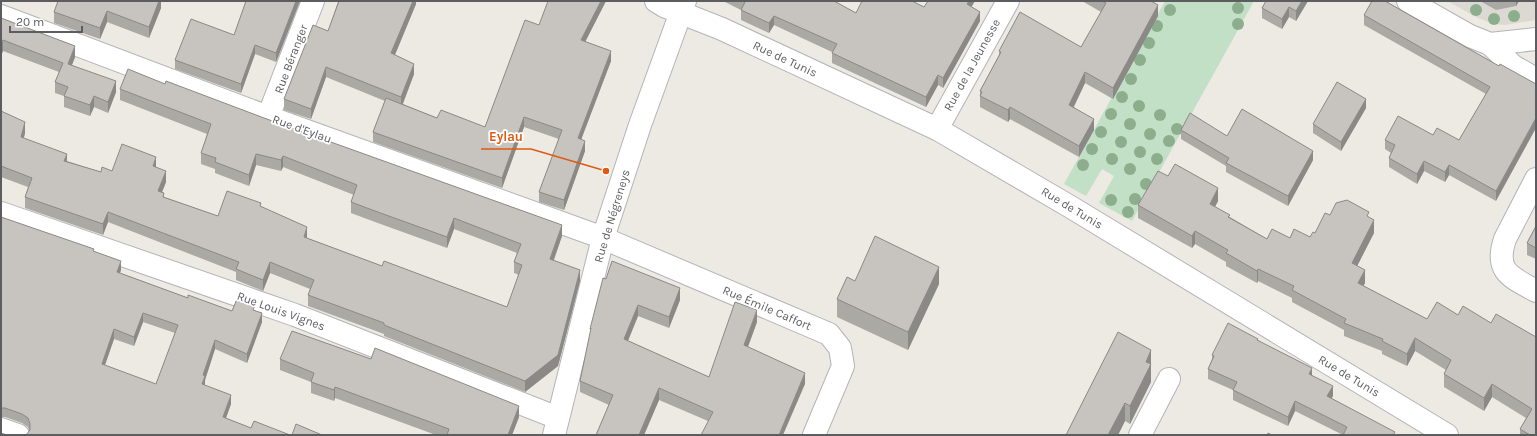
<svg xmlns="http://www.w3.org/2000/svg" width="1537" height="436" viewBox="0 0 1537 436" font-family="Karla,sans-serif">
<rect width="100%" height="100%" fill="#eceae3"/>
<path fill="#dbd9d1" d="M1447,1h89v19l-31,5 -12,-1 -15,-6z"/>
<path fill="#c2e0c5" d="M1165,1h89l-122,220 -33,-18 15,-27 -12,-7 -16,27 -22,-12z"/>
<g fill="none" stroke-linecap="round" stroke-linejoin="round">
<g stroke="#b3b4b8" stroke-width="24">
<g id="minor">
<path d="M656,1l8,5 58,23 215,100 132,77 378,229"/>
<path d="M1408,1l62,35 20,8 46,-5"/>
<path d="M1,16l267,101 330,119 231,98 11,14 3,18 -29,69"/>
<path d="M1490,44l23,22 23,13"/>
<path d="M268,117l45,-116"/>
<path d="M937,129l71,-128"/>
<path d="M1536,179l-31,60c-11,33 6,38 31,52"/>
<path d="M1,213l294,102 263,103"/>
<path d="M1,429l17,6"/>
<path d="M554,435l49,-197 37,-113 45,-124"/>
<path d="M1140,435l29,-56"/>
</g>
</g>
<use href="#minor" stroke="#fff" stroke-width="22"/>
</g>
<g fill="#8dae8d">
<circle cx="1238" cy="8" r="6"/>
<circle cx="1170" cy="10" r="6"/>
<circle cx="1476" cy="10" r="6"/>
<circle cx="1514" cy="16" r="6"/>
<circle cx="1494" cy="19" r="6"/>
<circle cx="1238" cy="24" r="6"/>
<circle cx="1157" cy="26" r="6"/>
<circle cx="1149" cy="43" r="6"/>
<circle cx="1140" cy="60" r="6"/>
<circle cx="1131" cy="79" r="6"/>
<circle cx="1122" cy="97" r="6"/>
<circle cx="1139" cy="106" r="6"/>
<circle cx="1111" cy="114" r="6"/>
<circle cx="1160" cy="115" r="6"/>
<circle cx="1130" cy="124" r="6"/>
<circle cx="1177" cy="129" r="6"/>
<circle cx="1101" cy="132" r="6"/>
<circle cx="1150" cy="134" r="6"/>
<circle cx="1169" cy="141" r="6"/>
<circle cx="1121" cy="142" r="6"/>
<circle cx="1092" cy="149" r="6"/>
<circle cx="1140" cy="152" r="6"/>
<circle cx="1112" cy="159" r="6"/>
<circle cx="1157" cy="159" r="6"/>
<circle cx="1083" cy="165" r="6"/>
<circle cx="1130" cy="169" r="6"/>
<circle cx="1146" cy="184" r="6"/>
<circle cx="1135" cy="199" r="6"/>
<circle cx="1111" cy="200" r="6"/>
<circle cx="1128" cy="212" r="6"/>
</g>
<g fill="#aba9a4" fill-rule="evenodd">
<path d="M161,1v7l-12,30 -42,-16 -7,17 -46,-16v-11z"/>
<path d="M246,1h54l-24,61 -21,-8 -14,39 -66,-24v-9l59,-25z"/>
<path d="M337,1h79v3l-21,51 19,19 -11,30 34,14 48,9 54,-102 67,-24 -21,41 26,19 -30,78 4,12 -21,59 -25,-8v-10l20,-53 -35,-12 -22,61 -129,-46v-10l12,-31 -59,-24 -15,42 -27,-9v-11l44,-68 10,-29z"/>
<path d="M723,1h111l22,12 68,-6 4,-6h47l-4,6 9,14 -37,67 -5,-3 -12,22 -94,-44v-11l-58,-27 -5,8 -28,-13v-10z"/>
<path d="M1082,1h69l7,15 -45,83 -28,-16 -11,24 20,23 -15,27 -69,-38 -2,3 -28,-15v-16l19,-36v-4l82,-4 20,-35z"/>
<path d="M1266,1h42l-12,20 -7,-4 -7,12 -20,-11v-10z"/>
<path d="M1480,1h39l-3,5 -20,4z"/>
<path d="M1364,15l135,51 -3,135 -47,-26 -4,7 -21,-11 -7,13 -28,-17v-9l2,-5 -6,-4v-9l48,-5 26,5 27,-46 -122,-69z"/>
<path d="M1,18l74,39 -3,8 44,27 -8,21 -14,-6 -4,9 -26,-9v-11l-9,-3v-11l4,-10 -56,-21 -2,5z"/>
<path d="M120,89l442,147 -8,24 26,21 -22,85 -33,26 -141,-56v-2l-76,-28v-11l2,-6 -40,-16 -7,18 -27,-11v-8l-128,-50 -5,13 -78,-27v-11l3,-10 -27,-10v-66l24,22 -1,5 43,23 34,11 55,-5 10,15 -4,10 2,5 54,19 43,-10 46,32 75,28 125,41 12,-32 -5,-2v-11l3,-9 -63,-24 -7,19 -72,-26 -24,-9v-11l3,-7 -71,-28 -2,4 -25,-6 -7,21 -34,-13v-4l-14,-5v-11l6,-19 -87,-34z"/>
<path d="M1366,108l-25,43 -28,-18v-9z"/>
<path d="M1181,130l132,30 -25,46 -62,-34v-6l-45,-27z"/>
<path d="M1168,176l50,25 -3,6 15,10 37,22 43,-2 5,-4 15,-18 39,3 5,15 -17,33 8,17 -2,3 64,33 31,-4 33,8 45,14v98h-16v-6l6,-11 -34,-21 -8,14 -40,-24v-13l2,-4 -31,-19 -8,15 -25,-12v-3l-38,-15v-6l-52,-28v-4l-34,-17 -1,2 -31,-17v-4l-31,-18 -3,4 -54,-30v-13z"/>
<path d="M1,217l93,34 27,19 -1,3 68,25 44,13 23,-1 7,12 -15,41 -32,-14 -10,31v5l26,19 -5,14 25,10 -222,3 -1,-4 -6,-4 -17,-6h-4zM143,322l32,11 -19,51 -52,-18 10,-27 20,7z"/>
<path d="M1536,226v33l-9,-4v-12z"/>
<path d="M603,278l77,22 -11,28 -31,-12 -10,25 81,36 48,-55 -9,25 57,37 -97,37 -49,-21 -15,35h-48l13,-30 -29,-13v-11z"/>
<path d="M855,281l84,3 -31,66 -71,-33v-18z"/>
<path d="M1258,340l54,35 21,21 -2,2 64,37h-52l-48,-24 -7,15 -55,-26v-10l-25,-11v-10l4,-10v-4z"/>
<path d="M280,359l239,58 -7,18h-76l-101,-37 -1,3 -23,-8v-11l-31,-12z"/>
<path d="M1151,369v13l-21,42 -5,-3 -7,14h-52z"/>
</g>
<g fill="#8b8986">
<path d="M159,1h2v7l-12,30v-11z"/>
<path d="M296,1h4l-24,61v-9z"/>
<path d="M413,1h3v3l-25,60v-11z"/>
<path d="M601,1h5l-25,49v-10z"/>
<path d="M969,1h6l-8,13v-10z"/>
<path d="M1302,1h6l-12,20v-10z"/>
<path d="M1516,1h3l-3,5z"/>
<path d="M1158,5v11l-45,83v-11z"/>
<path d="M1289,7v10l-7,12v-10z"/>
<path d="M107,11v11l-7,17v-11z"/>
<path d="M980,12v9l-37,67v-10z"/>
<path d="M774,16v9l-5,8v-10z"/>
<path d="M3,40v11l-2,5v-11z"/>
<path d="M255,45v9l-14,39v-9z"/>
<path d="M75,46v11l-7,18v-11z"/>
<path d="M611,51v10l-33,87v-10z"/>
<path d="M414,64v10l-13,34v-11z"/>
<path d="M326,67v10l-15,42v-10z"/>
<path d="M1085,72v11l-16,33v-11z"/>
<path d="M938,75v10l-12,22v-10z"/>
<path d="M116,81v11l-8,21v-11z"/>
<path d="M94,96v11l-4,9v-11z"/>
<path d="M1366,99v9l-25,43v-9z"/>
<path d="M1010,107v12l-2,3v-12z"/>
<path d="M524,117v10l-22,61v-10z"/>
<path d="M1536,118v10l-40,73v-10z"/>
<path d="M1094,119v11l-15,27v-11z"/>
<path d="M25,122v11l-4,15v-11z"/>
<path d="M585,141v10l-21,59v-10z"/>
<path d="M1313,151v9l-25,46v-10z"/>
<path d="M67,154v11l-3,-4z"/>
<path d="M256,154v11l-7,21v-11z"/>
<path d="M283,156v11l-2,4v-11z"/>
<path d="M156,157v11l-3,-2z"/>
<path d="M1424,161v10l-7,13v-10z"/>
<path d="M1449,165v10l-4,7v-10z"/>
<path d="M166,171v11l-8,20v-11z"/>
<path d="M1218,188v13l-8,15v-12z"/>
<path d="M108,212v10l-5,13v-11z"/>
<path d="M454,218v11l-7,19v-11z"/>
<path d="M1374,220v13l-22,43v-13z"/>
<path d="M562,225v11l-12,34v-11z"/>
<path d="M307,227v11l-3,-1z"/>
<path d="M1195,231v13l-3,4v-12z"/>
<path d="M121,261v9l-4,11v-9z"/>
<path d="M270,262v11l-7,18v-11z"/>
<path d="M939,267v17l-31,66v-18z"/>
<path d="M1258,269v12l-1,2v-12z"/>
<path d="M580,270v11l-22,85 -33,26v-11z"/>
<path d="M1365,270v13l-7,13v-13z"/>
<path d="M680,288v12l-11,28v-11z"/>
<path d="M638,305v11l-14,34v-11z"/>
<path d="M757,310v12l-13,35v-12z"/>
<path d="M143,313v9l-9,24v-9z"/>
<path d="M262,313v9l-15,41v-9z"/>
<path d="M114,329v10l-12,35v-10z"/>
<path d="M1415,338v13l-8,15v-12z"/>
<path d="M215,340v9l-10,31v5l-3,-1 1,-9z"/>
<path d="M1151,350v32l-21,42v-18l16,-44z"/>
<path d="M1312,368v9l-3,-3z"/>
<path d="M805,373v11l-22,51h-4z"/>
<path d="M1492,384v13l-8,14v-13z"/>
<path d="M1333,386v10l-6,9v-9z"/>
<path d="M335,387v11l-1,3v-11z"/>
<path d="M659,388v12l-15,35h-5z"/>
<path d="M231,395v9l-8,22v-9z"/>
<path d="M1295,401v10l-7,15v-9z"/>
<path d="M1125,403v18l-7,14h-10z"/>
<path d="M519,406v11l-7,18h-4z"/>
</g>
<g fill="#c7c4bf" stroke="#8b8986" fill-rule="evenodd">
<path d="M58,1h101l-10,26 -42,-16 -7,17 -46,-16z"/>
<path d="M246,1h50l-20,52 -21,-8 -14,39 -66,-24 16,-41 43,16z"/>
<path d="M339,1h74l-22,52 23,11 -13,33 -75,-30 -15,42 -27,-10 29,-74 15,6z"/>
<path d="M548,1h53l-20,39 30,11 -33,87 7,3 -21,59 -25,-8 23,-62 -38,-13 -22,61 -129,-46 13,-34 51,20 4,-8 44,17 40,-107 14,5z"/>
<path d="M743,1h91l22,12 6,-12h50l12,6 4,-6h41l-2,3 13,8 -37,66 -5,-3 -12,22 -94,-44 5,-9 -63,-28 -5,7 -28,-13 4,-8z"/>
<path d="M1102,1h49l7,4 -45,83 -28,-16 -16,33 25,14 -15,27 -69,-39 -2,3 -28,-14 2,-4 -2,-1 21,-39 -2,-1 21,-39 61,35 25,-44z"/>
<path d="M1266,1h36l-6,10 -7,-4 -7,12 -20,-11z"/>
<path d="M1372,1h13l114,65 1,-2 36,20v34l-40,73 -47,-26 -4,7 -21,-11 -7,13 -28,-16 6,-13 -10,-5 13,-24 35,19 4,-7 22,12 31,-53 -126,-72z"/>
<path d="M1,18l74,28 -7,18 48,17 -8,21 -14,-6 -4,9 -26,-9 4,-9 -13,-5 8,-19 -60,-23 -2,5z"/>
<path d="M128,69l37,15 1,-3 98,37 298,107 -12,34 30,11 -22,85 -33,26 -141,-56v-2l-76,-28 6,-15 -44,-18 -7,18 -27,-11 3,-7 -131,-50 -5,12 -78,-27 7,-19 -31,-12v-55l24,11 -4,15 46,17 -3,7 37,11 1,-5 10,4 10,-27 34,13 -3,9 13,5 -8,20 6,2 -1,4 55,19 9,-25 34,12 -1,3 47,21 -3,10 78,29 2,-5 123,46 15,-42 -8,-3 7,-18 -67,-26 -7,19 -72,-26 -24,-9 6,-17 -74,-29 -2,4 -25,-6 -7,21 -34,-13 1,-4 -15,-5 10,-29 -91,-35z"/>
<path d="M1337,82l29,17 -25,43 -28,-18z"/>
<path d="M1242,109l71,42 -25,45 -62,-33 3,-5 -48,-28 9,-17 37,23z"/>
<path d="M1175,164l43,24 -8,16 20,11 -2,2 39,22 5,-10 18,9 4,-9 16,8 3,-5 2,1 10,-20 5,2 6,-12 11,-3 22,12 -2,4 7,4 -22,43 13,7 -7,13 69,36 10,-17 21,13 5,-9 28,17 5,-9 40,23v98h-6l-10,-6 12,-20 -40,-25 -8,14 -40,-24 7,-14 -36,-22 -8,16 -25,-13 1,-2 -39,-16 2,-4 -54,-29 2,-4 -36,-17 -1,2 -31,-18 2,-3 -33,-19 -3,5 -54,-31 20,-34 10,5z"/>
<path d="M1,217l93,32 -1,2 28,10 -4,11 71,26v-3l44,16 5,-12 18,6 -2,5 9,3 -15,41 -32,-14 -12,35 2,1 -3,8 29,11 -8,22 28,11 3,-7 36,14h-264l4,-5v-6l-2,-6 -6,-4 -17,-6h-4zM143,313l35,12 -22,59 -54,-20 12,-35 20,8z"/>
<path d="M1536,226v22l-9,-5z"/>
<path d="M875,236l64,31 -31,65 -71,-33 10,-22 8,4z"/>
<path d="M612,261l68,27 -11,29 -31,-12 -14,34 85,38 26,-75 22,8 -13,35 61,28 -26,62h-78l12,-23 -54,-24 -20,47h-43l17,-40 -33,-14 11,-53 -1,1 13,-51 3,1z"/>
<path d="M1228,323l30,16 -1,1 55,28 -3,6 24,12 -6,10 68,36 -2,3h-50l4,-8 -52,-26 -7,16 -55,-27 4,-8 -29,-13 6,-13 -2,-1z"/>
<path d="M292,331l79,28 4,-11 144,58 -11,29h-61l2,-6 -114,-42 -1,3 -23,-8 3,-9 -34,-14z"/>
<path d="M1118,332l33,18 -5,12 5,2 -21,42 -5,-3 -17,32h-42z"/>
<path d="M296,424l26,11h-30z"/>
<path d="M1,433l6,2h-6z"/>
<path d="M1268,433l4,2h-5z"/>
</g>
<g text-anchor="middle" dominant-baseline="central" stroke-width="3.5" stroke-linejoin="round" paint-order="stroke">
<g font-size="12" fill="#5b5d61" stroke="#fff">
<text transform="translate(291 59) rotate(-69)">Rue Béranger</text>
<text transform="translate(785 59) rotate(25)">Rue de Tunis</text>
<text transform="translate(972 65) rotate(-61)">Rue de la Jeunesse</text>
<text transform="translate(302 129) rotate(20)">Rue d'Eylau</text>
<text transform="translate(1072 208) rotate(31)">Rue de Tunis</text>
<text transform="translate(612 216) rotate(-73)">Rue de Négreneys</text>
<text transform="translate(767 308) rotate(23)">Rue Émile Caffort</text>
<text transform="translate(281 311) rotate(20)">Rue Louis Vignes</text>
<text transform="translate(1349 376) rotate(31)">Rue de Tunis</text>
</g>
</g>
<path fill="none" stroke="#e15910" stroke-width="1.5" d="M606 171L531 149H481"/>
<circle fill="#e15910" stroke="#fff" stroke-width="1.5" cx="606" cy="171" r="4"/>
<g font-size="13" text-anchor="middle" font-weight="bold" fill="#e15910" stroke="#fff" stroke-width="3.5" stroke-linejoin="round" paint-order="stroke">
<text x="506" y="141">Eylau</text>
</g>
<rect width="1537" height="436" fill="none" stroke="#5b5d61" stroke-width="4"/>
<path d="M10 26v6h72v-6" fill="none" stroke="#5b5d61" stroke-width="2"/>
<text x="16" y="26" font-size="12" fill="#5b5d61" stroke="#ffffff" stroke-width="3" paint-order="stroke">20 m</text>
</svg>
